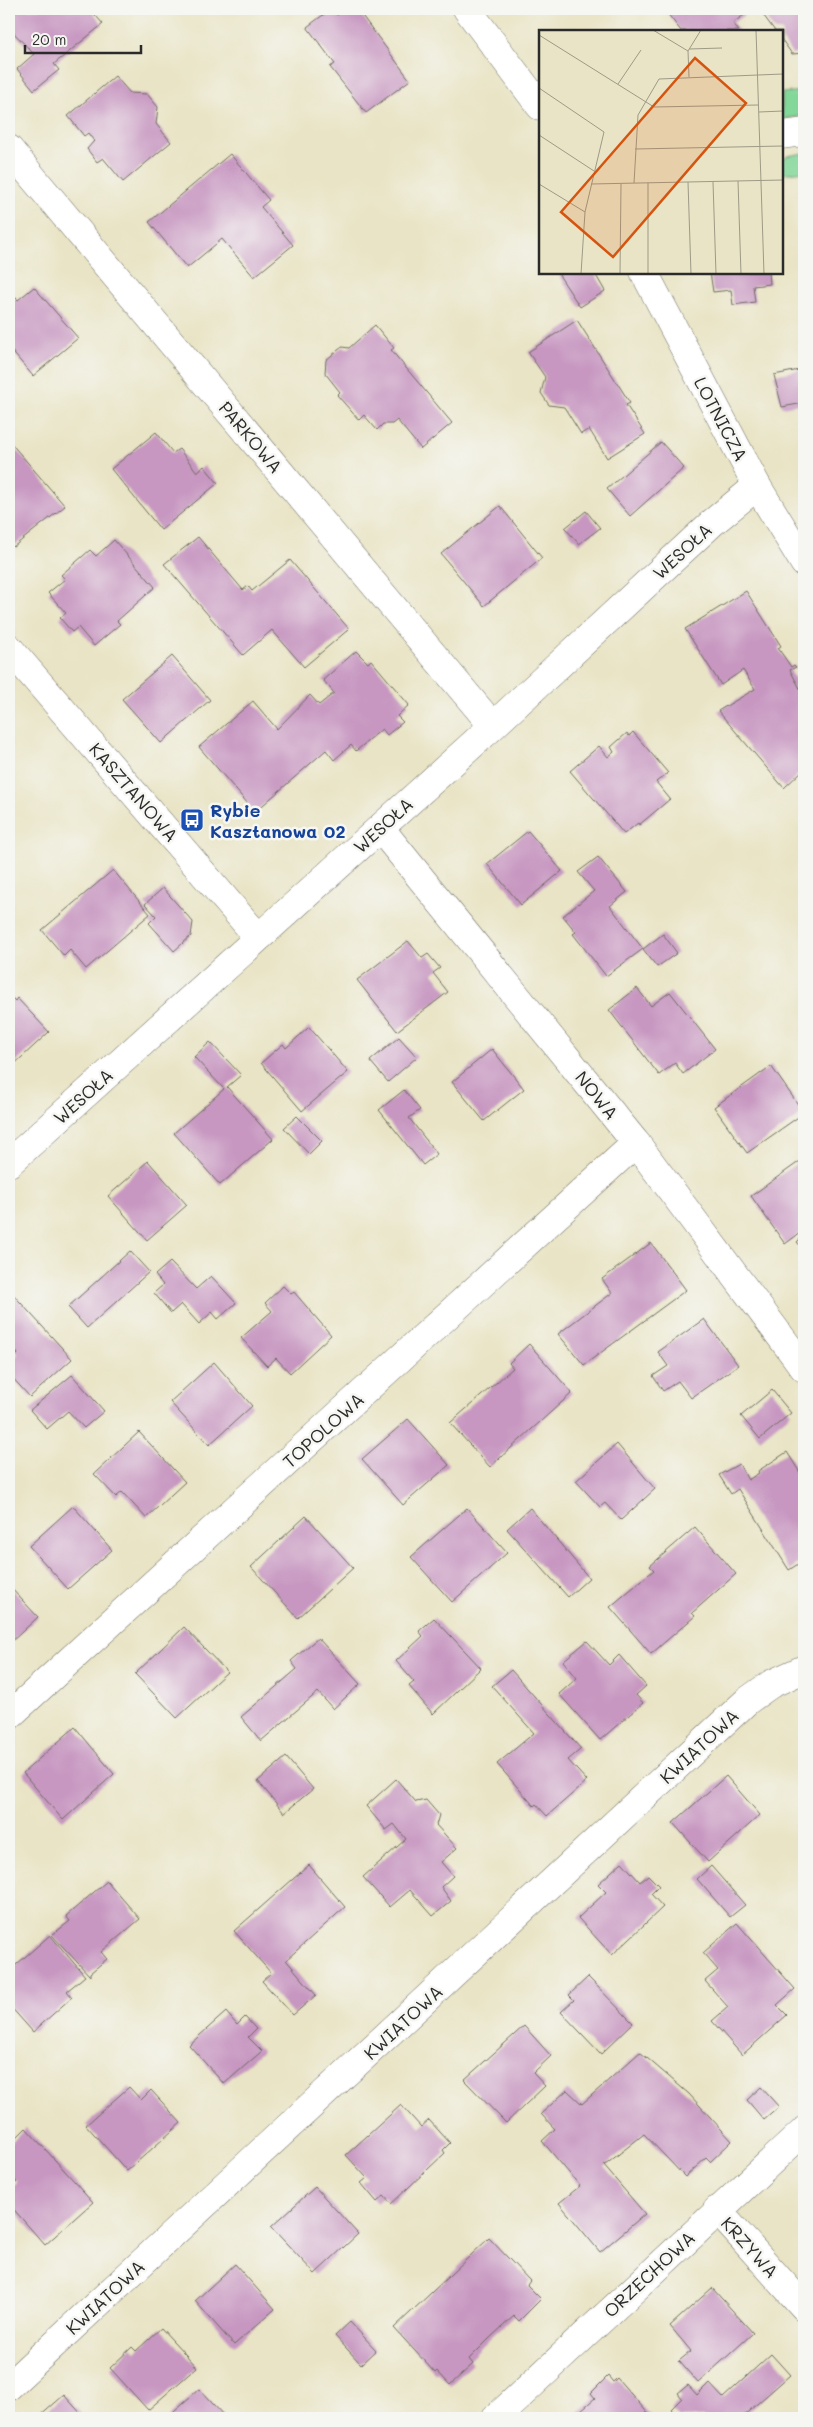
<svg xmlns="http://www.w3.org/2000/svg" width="813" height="2427" viewBox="0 0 813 2427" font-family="Mali,sans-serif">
<rect width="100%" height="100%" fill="#f6f6f2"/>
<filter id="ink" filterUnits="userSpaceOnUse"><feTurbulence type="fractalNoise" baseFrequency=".02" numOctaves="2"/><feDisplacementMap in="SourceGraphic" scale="10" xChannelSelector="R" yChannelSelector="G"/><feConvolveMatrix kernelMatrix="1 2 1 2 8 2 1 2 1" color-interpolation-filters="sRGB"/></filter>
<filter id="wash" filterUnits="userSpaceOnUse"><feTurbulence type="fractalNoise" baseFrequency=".0096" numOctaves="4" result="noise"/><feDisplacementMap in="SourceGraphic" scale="20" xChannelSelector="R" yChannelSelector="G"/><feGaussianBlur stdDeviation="1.12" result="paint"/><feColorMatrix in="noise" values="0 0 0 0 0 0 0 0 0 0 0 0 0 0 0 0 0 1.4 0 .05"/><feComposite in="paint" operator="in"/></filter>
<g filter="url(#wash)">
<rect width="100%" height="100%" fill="#e9e4c5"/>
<g fill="#82d799" stroke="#568162">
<path d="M804,91v25l-22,3v-26z"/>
<path d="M804,153v18l-22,3v-12l5,-6z"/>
</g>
<g id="blocks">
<g fill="#c797c1">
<path d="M19,9h71l13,15 -49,40 5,6 -25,20 -17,-21 17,-15 -25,-26v-11z"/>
<path d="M331,9l6,6 9,-6h11l53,71 -44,33 -36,-46 5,-3 -28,-37z"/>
<path d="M664,9h88l-19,14 6,8h-58z"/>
<path d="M765,9h39v44l-12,1 -10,-14v-9h-7l-14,-19z"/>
<path d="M115,76l15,17 17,1 11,13 -2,17 15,18 -48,40 -20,-24 -6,4 -10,-13 7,-8 -6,-8 -4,3 -16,-20z"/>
<path d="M230,154l39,46 -8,7 32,38 -39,32 -32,-38 -35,29 -38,-46z"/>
<path d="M557,272h37l11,19 -25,16z"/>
<path d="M710,272h59l1,12 -17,2 2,16 -22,3 -2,-15 -18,2z"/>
<path d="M34,287l44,51 -45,38 -24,-28v-49l7,-1 2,2z"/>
<path d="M577,320l53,83 -4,2 19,29 -38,24 -18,-29 -8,5 -17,-27 -15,-2 -8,-12 4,-16 -17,-25z"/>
<path d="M375,325l19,23 -3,2 61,73 -31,26 -24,-29 -5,4h-9l-6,6 -13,-15 -5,5 -22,-25 3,-3 -15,-19 1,-13 16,-13 7,1z"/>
<path d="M804,369v34l-22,4 -8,-32z"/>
<path d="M156,432l17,21 6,-4 18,23 7,-6 14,17 -57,47 -50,-61z"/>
<path d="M9,441l56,65 -52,41 -4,-6z"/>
<path d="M661,442l23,26 -54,48 -23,-27z"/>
<path d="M500,506l42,52 -58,48 -43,-52z"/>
<path d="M586,511l14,17 -21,16 -14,-16z"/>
<path d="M198,537l45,53 5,-4 4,5 38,-31 59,69 -45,38 -32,-37 -29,25 -79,-91z"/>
<path d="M114,540l41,47 -38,34 3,3 -26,22 -16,-19 -6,5 -12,-14 6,-5 -18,-20 17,-14 -4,-4 29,-25 6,6z"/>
<path d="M746,591l35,55 -3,2 13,19 3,-2 2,2 -6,3 14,26v73l-20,19 -66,-77 37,-22 -12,-19 -22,15 -36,-56z"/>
<path d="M356,651l12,12 3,-3 38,45 -12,11 6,6 -16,13 -5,-6 -26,22 -5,-6 -17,15 -8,-10 -71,62 -56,-65 54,-46 24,28 33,-34 9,10 15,-12 -11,-13z"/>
<path d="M172,656l38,44 -49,43 -39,-44z"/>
<path d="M633,732l35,41 -12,9 14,17 -31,26 -1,-2 -14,11 -54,-63 29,-25 9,11 6,-5 -3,-5 16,-14 2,3z"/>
<path d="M528,831l34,40 -41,34 -34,-41z"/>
<path d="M598,857l29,35 -17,14 33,43 20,-15 14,19 -20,14 -14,-18 -37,27 -33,-42 3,-2 -13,-16 31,-25 -16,-19z"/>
<path d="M113,870l37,44 -64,55 -16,-19 -6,6 -22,-26z"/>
<path d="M163,888l30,34 -2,14 -17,15 -25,-28 7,-7 -11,-12z"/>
<path d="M408,941l14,17 6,-4 12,14 -7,5 15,19 -51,39 -40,-51z"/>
<path d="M637,988l14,18 19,-14 45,57 -32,25 -8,-11 -16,12 -50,-65z"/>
<path d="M9,995l6,6 2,-3 32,34 -40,37z"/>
<path d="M309,1027l39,45 -46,39 -41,-48 22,-19 3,4z"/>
<path d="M399,1037l18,20 -29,25 -18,-21z"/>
<path d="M210,1042l31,33 -14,12 46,52 -53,46 -46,-52 50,-44 -30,-32z"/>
<path d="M492,1049l32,40 -40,32 -32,-39z"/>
<path d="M771,1066l33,47 -57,40 -33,-46z"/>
<path d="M404,1090l16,20 -11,8 28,36 -14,11 -44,-55z"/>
<path d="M297,1116l25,25 -13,13 -25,-26z"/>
<path d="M803,1159l1,71 -19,14 -34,-48z"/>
<path d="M148,1161l39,44 -40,35 -39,-44z"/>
<path d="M804,1235v15l-7,-8z"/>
<path d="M651,1243l35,47 -102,75 -26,-31 54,-41 -10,-14z"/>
<path d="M130,1251l19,21 -62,56 -19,-21z"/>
<path d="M170,1262l26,27 15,-13 25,27 -18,16 -6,-7 -13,12 -18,-20 -10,9 -17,-20 9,-8 -8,-10z"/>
<path d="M283,1286l8,8 3,-2 37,43 -41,38 -14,-15 -9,8 -26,-28 31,-27 -7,-8z"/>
<path d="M10,1291l62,68 -42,38 -21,-23v-11l9,-9 -9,-11z"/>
<path d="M704,1319l34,46 -47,33 -13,-17 -15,10 -10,-15 15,-10 -10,-14z"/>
<path d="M529,1344l43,49 -82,74 -40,-44 63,-55 -4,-5z"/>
<path d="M214,1362l38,44 -43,39 -39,-43z"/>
<path d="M72,1375l32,36 -20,17 -16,-17 -21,18 -17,-19z"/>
<path d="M772,1390l19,23 -31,26 -19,-23z"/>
<path d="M408,1419l41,46 -46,40 -41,-46z"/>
<path d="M139,1432l46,50 -39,36 -24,-26 -6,5 -22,-23z"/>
<path d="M617,1444l38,45 -34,31 -16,-17 -5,4 -24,-26z"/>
<path d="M787,1452l17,27v81l-15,10 -51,-81 -7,5 -12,-19 20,-11 9,16 11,-7 -1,-2z"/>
<path d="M73,1506l39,44 -44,39 -39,-43z"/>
<path d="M467,1508l40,45 -55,49 -41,-45z"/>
<path d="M530,1508l59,70 -21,19 -61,-68z"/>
<path d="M306,1516l47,52 -55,50 -47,-51z"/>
<path d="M695,1527l41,47 -44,39 3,3 -44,38 -41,-47 44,-37 -4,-4z"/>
<path d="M9,1586l29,31 -29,27z"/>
<path d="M434,1618l47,50 -48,46 -24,-28 5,-4 -18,-21 27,-25 -4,-5z"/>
<path d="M184,1627l43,45 -50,46 -42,-44z"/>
<path d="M318,1638l42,46 -27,25 -15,-17 -57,49 -20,-24 56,-48 -6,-8z"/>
<path d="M587,1641l22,24 10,-10 27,31 -10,9 7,8 -43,37 -41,-46 18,-16 -14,-17z"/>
<path d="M511,1670l70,79 -13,11 19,21 -40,35 -11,-12 -2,2 -37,-42 37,-31 -42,-47z"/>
<path d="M75,1727l39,47 -51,46 -40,-47z"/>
<path d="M286,1757l27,32 -29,24 -26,-32z"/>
<path d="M726,1776l34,39 -52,47 -35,-39z"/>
<path d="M396,1779l20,23 10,-2 13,15 -3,10 21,23 -16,14 12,14 -12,11 10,14 -18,15 -23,-26 -20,17 -27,-30 43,-38 -12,-15 -8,6 -20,-24z"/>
<path d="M622,1862l18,20 8,-7 11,11 -8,8 12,13 -51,48 -34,-37 28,-26 -8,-8z"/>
<path d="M309,1865l36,42 -59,53 30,35 -23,20 -31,-34 9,-8 -37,-42z"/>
<path d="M711,1866l34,39 -15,12 -33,-38z"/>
<path d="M107,1881l33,38 -39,33 6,7 -17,14v3l-38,-41 18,-14 -4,-5z"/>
<path d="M737,1923l58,66 -18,16 10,10 -45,40 -30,-34 16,-14 -23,-26 13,-11 -15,-17z"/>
<path d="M50,1935l35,41 -18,15 5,6 -39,35 -24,-27v-34z"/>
<path d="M588,1977l45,46 -32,31 -40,-42 13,-12 -5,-5z"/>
<path d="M226,2012l11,13 8,-8 11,12 -8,8 14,14 -38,33 -35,-39z"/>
<path d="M524,2026l27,30 -18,17 12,13 -39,37 -42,-43z"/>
<path d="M640,2052l49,42 43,47 -22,21 -4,-4 -21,19 -41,-43 -40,32 41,48 -45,38 -41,-49 21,-17 -38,-45 13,-12 -14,-15 26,-24 15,14z"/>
<path d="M129,2087l12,13 10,-10 30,33 -54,48 -41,-46z"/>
<path d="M761,2087l18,20 -15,13 -17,-20z"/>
<path d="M401,2105l20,22 8,-7 21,23 -7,7 2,3 -54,51 -7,-8 -7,6 -16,-19 6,-5 -21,-23z"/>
<path d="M26,2128l67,74 -48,43 -36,-41v-14l8,-8 -8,-9v-28z"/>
<path d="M315,2187l43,47 -43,40 -44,-47z"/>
<path d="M489,2238l41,43 -3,4 14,14 -22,22 -5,-5 -24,22 -21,21 4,5 -23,21 -13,-14 -2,2 -41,-45z"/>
<path d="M235,2264l40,45 -41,36 -39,-44z"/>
<path d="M712,2288l41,45 -55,50 -19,-22 12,-10 -21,-25z"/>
<path d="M350,2322l26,28 -15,14 -26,-28z"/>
<path d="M161,2328l36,39 -49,43 -38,-42 22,-21 4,4z"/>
<path d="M771,2354l19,21 -49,43h-62l-8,-9 11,-11 -4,-5 10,-8 9,10 12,-12 14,15z"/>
<path d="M608,2376l5,6 4,-4 35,40h-78l-1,-1 22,-19 -4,-5z"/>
<path d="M199,2389l27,29h-59l8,-8z"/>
<path d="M64,2395l21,23h-47z"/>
</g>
</g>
</g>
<g filter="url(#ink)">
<use href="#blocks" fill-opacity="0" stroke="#6e6c61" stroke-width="1"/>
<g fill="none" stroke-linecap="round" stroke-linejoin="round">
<g stroke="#6e6c61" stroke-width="29">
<g id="minor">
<path d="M467,9l73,97"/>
<path d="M782,135l22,-3"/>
<path d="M9,149l484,577"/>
<path d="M644,272l113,214 47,77"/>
<path d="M9,648l249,289"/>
<path d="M380,828l256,315 168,225"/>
<path d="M9,1163l484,-437 219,-203 45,-37"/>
<path d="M9,1716l627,-573"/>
<path d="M717,2210l87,97"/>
<path d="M9,2386l738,-685 24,-17 33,-15"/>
<path d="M496,2418l308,-287"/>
</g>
</g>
<use href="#minor" stroke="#fff" stroke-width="28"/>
</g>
</g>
<defs>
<g id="bus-square" transform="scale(1.25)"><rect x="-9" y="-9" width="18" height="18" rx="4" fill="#1a4fb4" stroke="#f6f6f2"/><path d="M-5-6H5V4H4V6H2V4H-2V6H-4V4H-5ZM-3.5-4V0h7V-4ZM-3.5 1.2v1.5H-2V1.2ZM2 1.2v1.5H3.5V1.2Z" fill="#fff"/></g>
</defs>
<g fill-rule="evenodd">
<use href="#bus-square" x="192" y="820"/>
</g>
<g text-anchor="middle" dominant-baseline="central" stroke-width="5" stroke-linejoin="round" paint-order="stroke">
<g font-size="18" fill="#2b2b2b" stroke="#f6f6f2">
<text transform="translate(721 419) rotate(62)">LOTNICZA</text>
<text transform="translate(251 437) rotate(50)">PARKOWA</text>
<text transform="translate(682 551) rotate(-43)">WESOŁA</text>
<text transform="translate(134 792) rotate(49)">KASZTANOWA</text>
<text transform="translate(383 825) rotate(-42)">WESOŁA</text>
<text transform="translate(597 1095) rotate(51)">NOWA</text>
<text transform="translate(83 1096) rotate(-42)">WESOŁA</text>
<text transform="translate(323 1430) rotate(-42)">TOPOLOWA</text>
<text transform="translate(699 1746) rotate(-43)">KWIATOWA</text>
<text transform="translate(403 2022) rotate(-43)">KWIATOWA</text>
<text transform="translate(750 2247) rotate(48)">KRZYWA</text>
<text transform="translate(649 2274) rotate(-43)">ORZECHOWA</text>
<text transform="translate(105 2297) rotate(-43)">KWIATOWA</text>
</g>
<g font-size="18" font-weight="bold" fill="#164399" stroke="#f6f6f2" text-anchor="start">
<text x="210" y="810">Rybie<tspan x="210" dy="21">Kasztanowa 02</tspan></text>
</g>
</g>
<g transform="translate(539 30)">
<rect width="244" height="244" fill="#e9e4c5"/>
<path fill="none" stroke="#9d9a87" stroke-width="1" d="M114,0l35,21M217,0l8,244M0,5l115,72 104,-2M150,19l33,-1M150,47l-1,-26 13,-21M79,54l23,-34M0,58l65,44 -19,80 -4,62M220,82l24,-1M0,105l55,36M96,119l148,-3M199,151l3,93M149,152l3,92M174,152l3,92M95,153l4,-68 21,-36 124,-5M109,153v91M0,154l46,28M52,154l192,-4M81,244l1,-90"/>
<path fill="#d5540f" fill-opacity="0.15" stroke="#d5540f" stroke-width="2.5" d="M156,28l51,45 -133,154 -52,-45z"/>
<rect width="244" height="244" fill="none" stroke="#2b2b2b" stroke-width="2.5"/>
</g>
<rect width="813" height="2427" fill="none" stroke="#f6f6f2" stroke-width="30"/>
<path d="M25 45v8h116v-8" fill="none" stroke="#2b2b2b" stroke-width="2.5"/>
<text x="32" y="45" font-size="15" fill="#2b2b2b" stroke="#f6f6f2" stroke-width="4" paint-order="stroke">20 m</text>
</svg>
